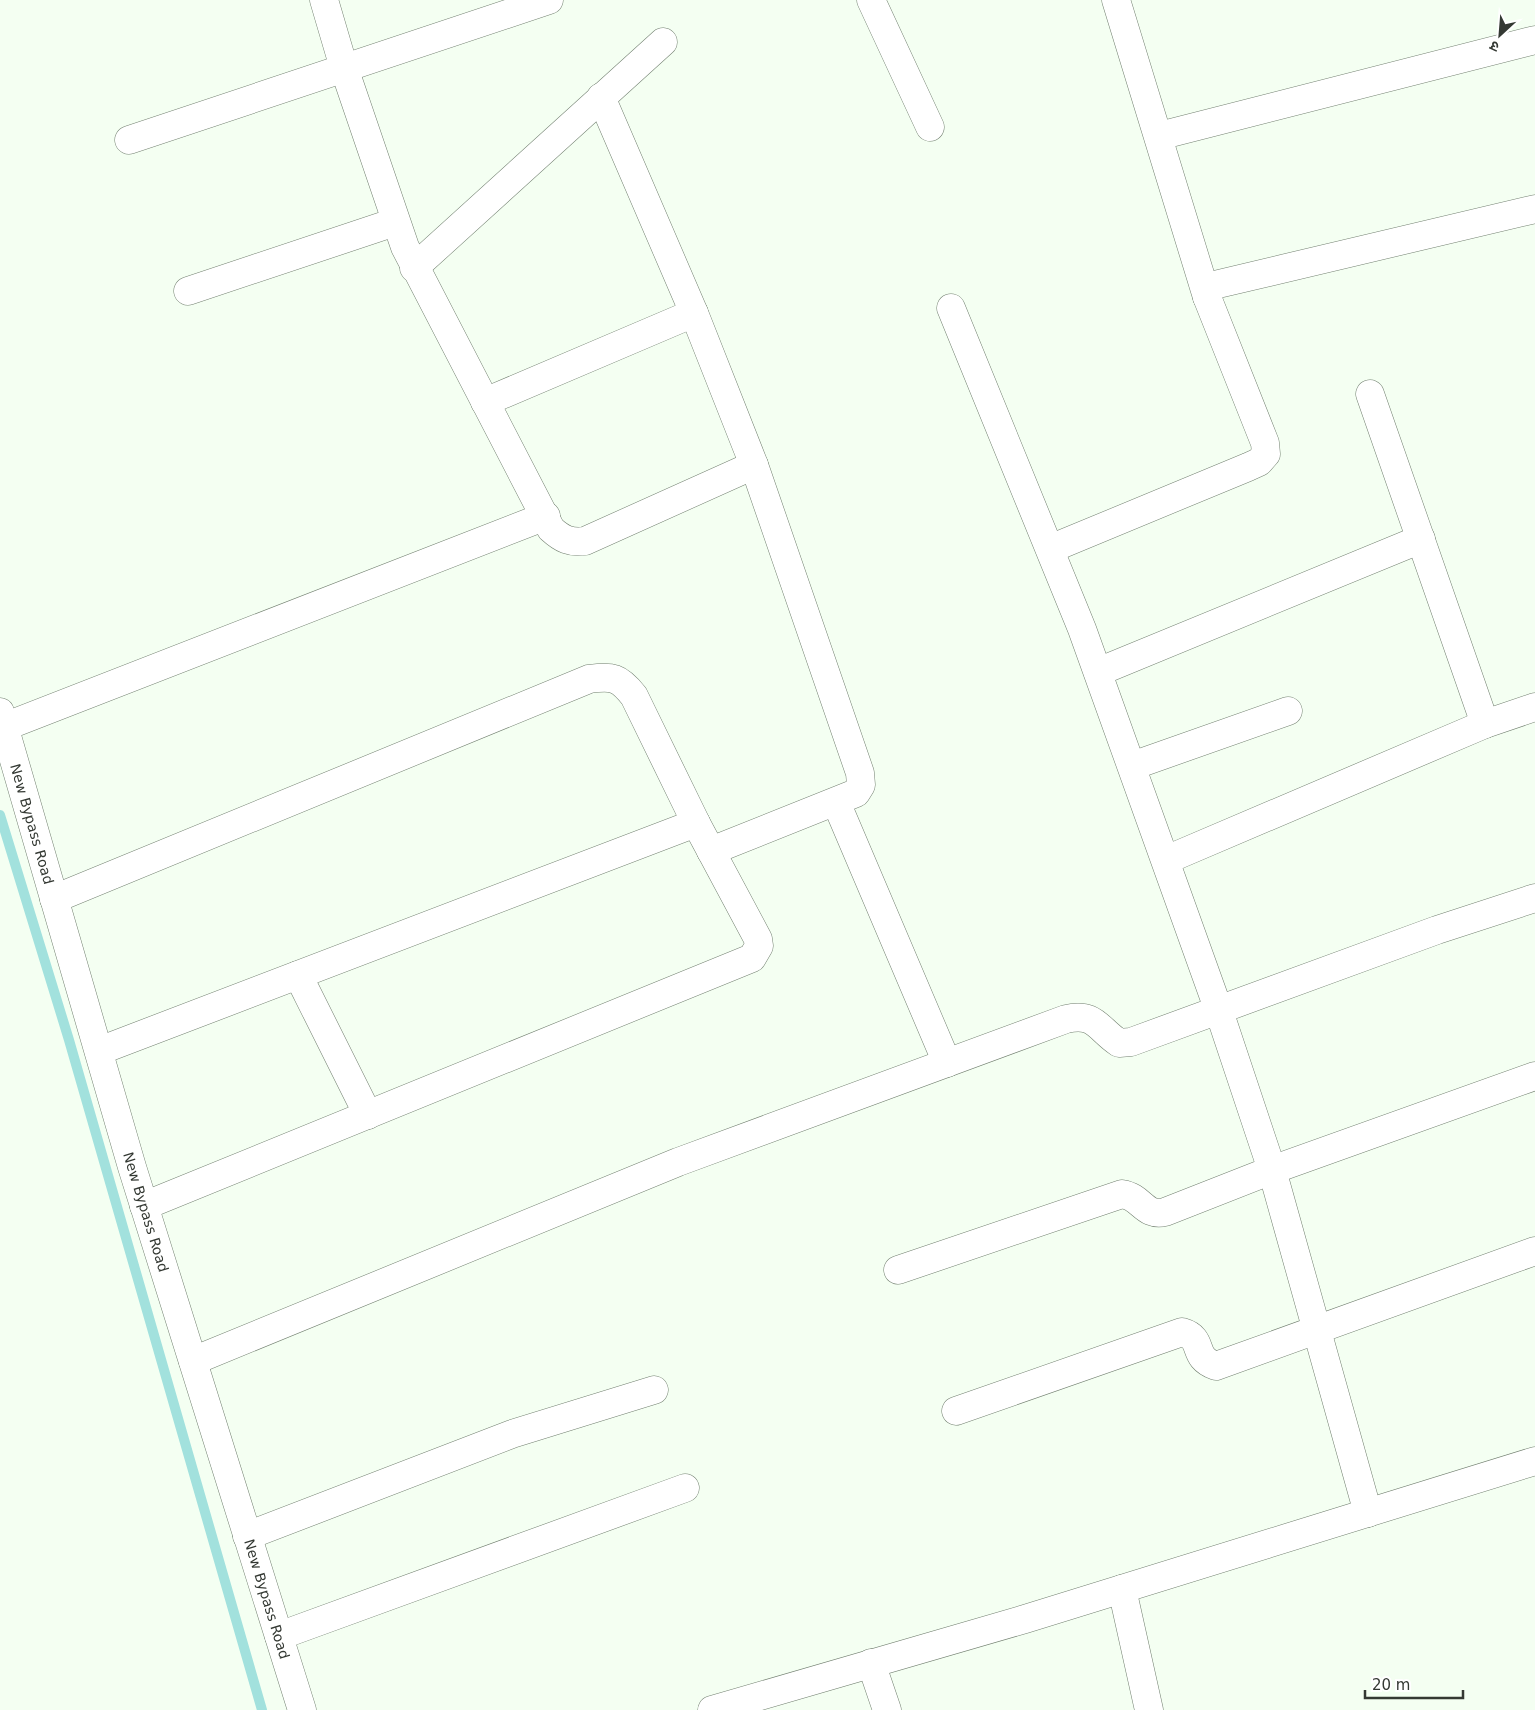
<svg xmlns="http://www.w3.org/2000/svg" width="1535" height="1710" viewBox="0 0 1535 1710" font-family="'DejaVu Sans','Noto Sans Devanagari',sans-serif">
<rect width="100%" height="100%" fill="#f4fff2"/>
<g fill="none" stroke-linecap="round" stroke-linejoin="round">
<path stroke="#a2e1dd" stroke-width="10" d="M0,815l69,225 193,670"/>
<g stroke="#738071" stroke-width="29">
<g id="minor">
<path d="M324,0l20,68 61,179 146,282c11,10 19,14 34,12l169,-76"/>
<path d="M871,0l59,127"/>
<path d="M1116,0l91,297"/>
<path d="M601,97l93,216 60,152 106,308 1,12 -5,8 -145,58"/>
<path d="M1159,136l376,-96"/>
<path d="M129,140l420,-140"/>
<path d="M414,268l249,-226"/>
<path d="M188,291l207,-69"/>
<path d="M951,308l131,321 137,382 53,159 96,343"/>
<path d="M1370,394l115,330"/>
<path d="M485,402l209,-89"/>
<path d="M1050,549l198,-82 11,-5 7,-8 -1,-11 -58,-146 3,-11 325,-77"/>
<path d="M1098,672l323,-133"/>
<path d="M4,727l542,-211"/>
<path d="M1132,766l156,-55"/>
<path d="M836,802l111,261"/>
<path d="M1166,860l319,-136 50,-17"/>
<path d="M54,899l535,-220c24,-3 30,-2 45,17l62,127 62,116 1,7 -7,12 -608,248"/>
<path d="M298,975l70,140"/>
<path d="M99,1051l597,-228"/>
<path d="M898,1270l224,-76c20,3 22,23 43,18l107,-42 263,-94"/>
<path d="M193,1361l485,-199 388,-143c29,-7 32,10 53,24l12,-1 306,-112 98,-32"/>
<path d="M956,1411l226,-79c24,7 8,25 34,34l319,-115"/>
<path d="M247,1536l265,-102 142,-44"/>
<path d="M1122,1589l27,121"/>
<path d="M279,1636l406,-148"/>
<path d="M871,1663l16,47"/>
<path d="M712,1710l313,-91 510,-158"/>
</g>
</g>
<g stroke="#738071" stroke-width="29">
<path id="major" d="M0,712l132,455 170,543"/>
</g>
<use href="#minor" stroke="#fff" stroke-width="28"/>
<use href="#major" stroke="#fff" stroke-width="28"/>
</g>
<g text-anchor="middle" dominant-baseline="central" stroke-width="4.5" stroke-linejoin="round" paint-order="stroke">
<g font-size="14" fill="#343933" stroke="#fff">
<text transform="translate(32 824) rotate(74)">New Bypass Road</text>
<text transform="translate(146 1212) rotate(73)">New Bypass Road</text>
<text transform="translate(267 1599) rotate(73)">New Bypass Road</text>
</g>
</g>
<g transform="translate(1500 35) rotate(206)" stroke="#ffffff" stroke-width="4" paint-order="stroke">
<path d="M0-4L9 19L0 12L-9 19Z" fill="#343933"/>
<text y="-8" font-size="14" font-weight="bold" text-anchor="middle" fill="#343933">उ</text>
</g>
<path d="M1365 1690v8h98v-8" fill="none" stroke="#343933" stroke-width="2.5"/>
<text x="1372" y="1690" font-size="15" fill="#343933" stroke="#ffffff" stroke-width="4" paint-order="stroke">20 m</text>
</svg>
